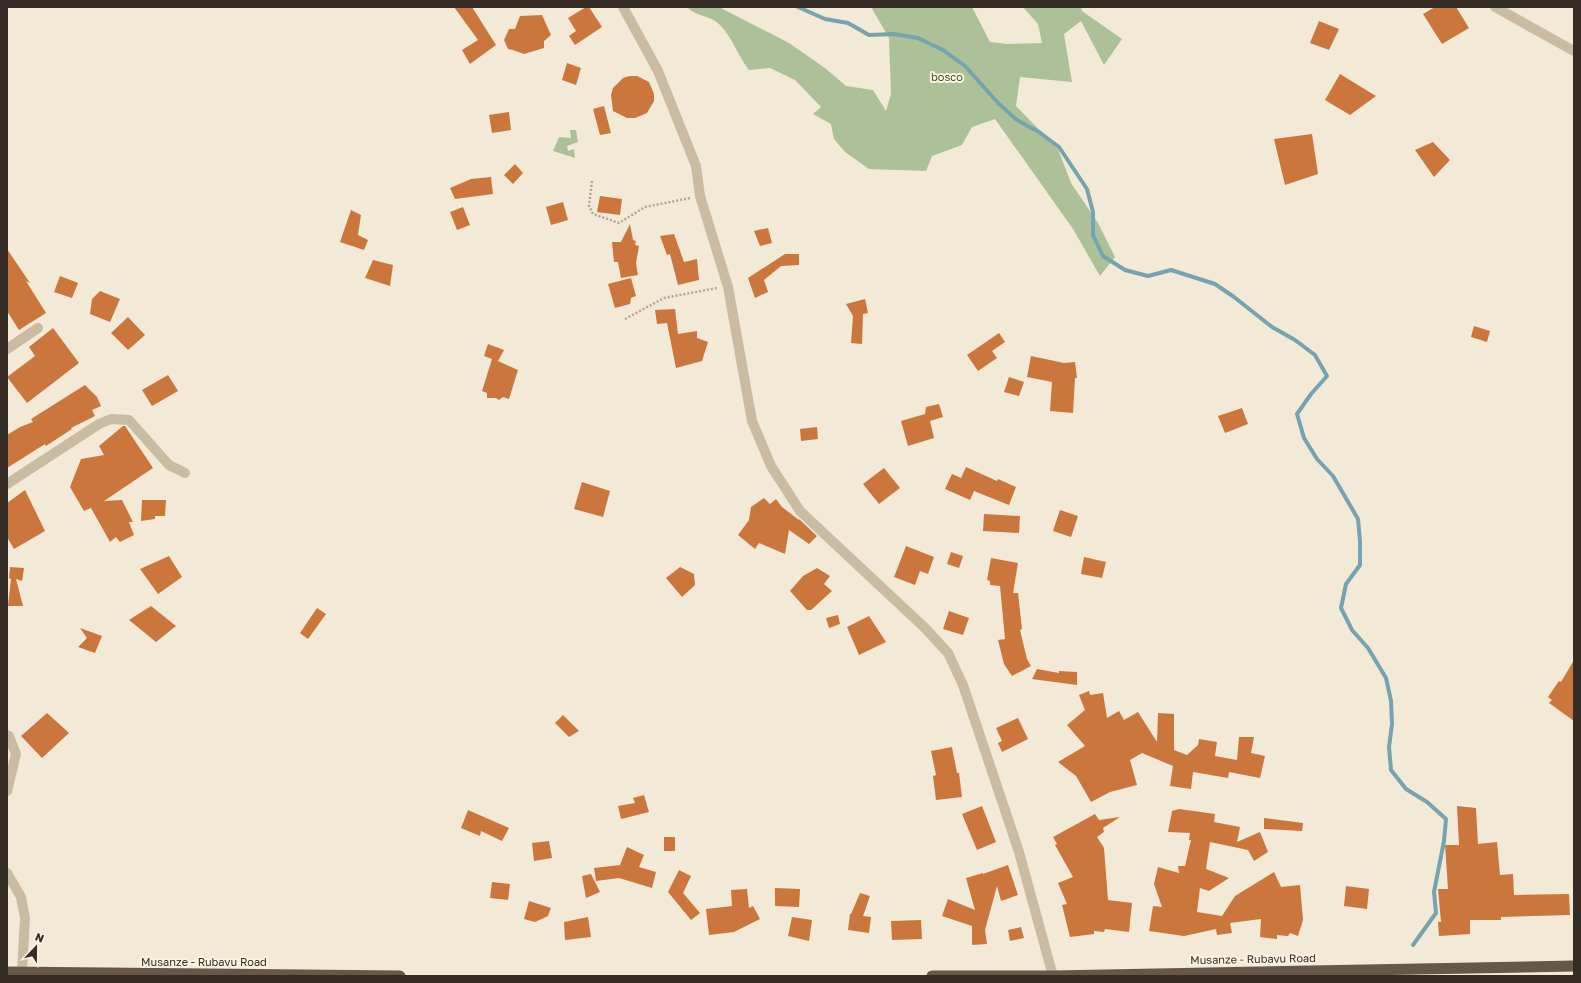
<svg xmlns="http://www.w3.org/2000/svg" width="1581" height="983" viewBox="0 0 1581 983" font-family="'Golos Text',sans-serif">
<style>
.green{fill:#acc197}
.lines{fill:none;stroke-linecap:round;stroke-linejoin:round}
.stream{stroke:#75a4b0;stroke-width:4}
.building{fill:#cb763c}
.path{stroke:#b6a58d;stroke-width:2.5;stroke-dasharray:2 2;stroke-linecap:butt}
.minor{stroke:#cabba3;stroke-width:10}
.trunk{stroke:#675749;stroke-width:11}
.labels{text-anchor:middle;stroke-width:4;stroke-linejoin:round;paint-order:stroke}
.park-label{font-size:11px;fill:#3d5428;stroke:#faf3e4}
.street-label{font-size:11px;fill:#352d25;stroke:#faf3e4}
</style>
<rect width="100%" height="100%" fill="#f2ead7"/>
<!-- green -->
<g class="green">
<path d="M687 7H719L789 43 825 68 846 86 873 90 886 111 891 94 889 38 871 7H972L990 42 1007 44 1042 43 1038 24 1023 7H1081L1082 11 1122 39 1104 65 1081 21 1064 34 1072 82 1020 77 1016 106 1058 149 1071 183 1098 223 1115 257 1100 276 1073 229 995 119 972 127 962 145 932 156 926 171 869 169 845 152 834 139 831 124 813 114 821 107 795 80 770 68 749 70C738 56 732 37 720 25 711 15 696 17 687 7Z"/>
<path d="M570 130H576L578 142 567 146 568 151 574 149 575 158 553 151 559 137 571 138Z"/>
</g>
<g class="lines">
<!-- stream -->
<path class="stream" d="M798 7 825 19 848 23 869 35 894 34 918 38 943 50 965 66 998 103 1017 120 1039 132 1059 147 1087 189 1093 212V235L1103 256 1125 270 1148 276 1171 270 1215 284 1234 297 1272 327 1295 340 1315 355 1327 376 1311 394 1297 414 1304 438 1317 459 1333 476 1358 519 1360 541V565L1346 584 1341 608 1352 630 1368 648 1386 678 1391 701 1392 724 1389 747 1391 770 1406 789 1427 802 1446 819 1444 841 1434 892 1436 913 1413 945"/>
</g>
<!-- building -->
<g class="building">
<path d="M454 7H472L496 45 470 64 462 50 478 40Z"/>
<path d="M586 7H589L602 27 575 45 569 36 576 31 568 18Z"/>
<path d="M1435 7H1456L1469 28 1442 44 1423 14Z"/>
<path d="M542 15 551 35 544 41V48L524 54 513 50 508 49 504 40 509 29H515L520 16Z"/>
<path d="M1319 21 1339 29 1329 50 1310 43Z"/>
<path d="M567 63 581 68 576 85 562 80Z"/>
<path d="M1340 74 1376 96 1350 115 1325 100Z"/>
<path d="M630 76H637L649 82 654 94V101L647 113 635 118H627L613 111 611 95 613 88 623 78Z"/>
<path d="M604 106 611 133 600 135 593 109Z"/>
<path d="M509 112 511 130 492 133 489 115Z"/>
<path d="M1312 134 1318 174 1285 185 1274 139Z"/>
<path d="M1433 142 1450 160 1434 177 1415 150Z"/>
<path d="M515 164 523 173 513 184 504 175Z"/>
<path d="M491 177 493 194 455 199 450 188 471 179Z"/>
<path d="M600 196 622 199 620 215 597 212Z"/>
<path d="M563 202 568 220 551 225 546 207Z"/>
<path d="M463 207 470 225 457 230 450 212Z"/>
<path d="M351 210 361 215 358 235 368 240 364 250 340 242Z"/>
<path d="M630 224 633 240 636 241 635 245 639 246 636 263 638 275 621 278 618 262H614L612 242H621Z"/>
<path d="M768 228 772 243 760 246 754 231Z"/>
<path d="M674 234 684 262 697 259 699 280 678 285 670 254 667 255 660 236Z"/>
<path d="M7 249 30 283 26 281 46 313 19 330 7 311Z"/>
<path d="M785 254H799V265L781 266 764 280 768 292 755 298 748 278Z"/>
<path d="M373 260 393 265 390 286 365 278Z"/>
<path d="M60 276 78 283 72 298 54 292Z"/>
<path d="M631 278 636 296 631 298 630 304 615 308 608 284Z"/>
<path d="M100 291 120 299 110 322 90 314 92 299Z"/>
<path d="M865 299 868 313 863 314 862 344 851 343 853 316 846 304Z"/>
<path d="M675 309 678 334 697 331V338L708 342 702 361 676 368 667 323 657 324 655 310Z"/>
<path d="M128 317 145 335 128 350 111 333Z"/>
<path d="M1474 326 1490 331 1487 342 1471 337Z"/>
<path d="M53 328 79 363 27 403 7 377 35 356 29 347Z"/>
<path d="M999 333 1005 342 992 351 997 358 978 371 967 355Z"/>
<path d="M488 344 504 350 498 361 518 370 509 399 503 397 499 400 496 398H487V393L482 391 492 359 484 356Z"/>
<path d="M1031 356 1064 363 1075 362 1077 378H1075L1073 413 1050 411 1052 382 1027 377Z"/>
<path d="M168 375 178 391 152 406 142 390Z"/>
<path d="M1009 377 1024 382 1019 396 1004 392Z"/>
<path d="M85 385 97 397 101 406 92 410 95 416 71 428 72 429 46 446 45 444 7 468V435L20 427 33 422 31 419Z"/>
<path d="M939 404 943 417 930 421 934 438 908 446 901 421 925 414 926 407Z"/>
<path d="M1242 408 1248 424 1225 433 1218 416Z"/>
<path d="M123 426H125L153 468 104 501 122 500 133 522H129L134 535 120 542 116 537 110 542 91 508 84 511 70 487 81 459 104 455 99 446Z"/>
<path d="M817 427 818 439 801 441 800 429Z"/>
<path d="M966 467 997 481 998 479 1016 487 1009 505 974 491 970 500 945 489 952 474 961 478Z"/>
<path d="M884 468 900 488 879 504 863 484Z"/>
<path d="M582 482 610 491 603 517 574 509Z"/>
<path d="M25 490 45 531 14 549 7 537V503Z"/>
<path d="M764 498 770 504 776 499 782 507 799 520V519L817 536 809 544 789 530 785 554 759 543 755 549 738 535 749 520 751 507Z"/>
<path d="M142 500H166L165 516H155V519L141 521Z"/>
<path d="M1060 510 1078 516 1071 537 1053 531Z"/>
<path d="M984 514 1020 516 1019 533 983 531Z"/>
<path d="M906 546 934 557 928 574 920 571 915 585 894 577Z"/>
<path d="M951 552 963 556 959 568 947 564Z"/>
<path d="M169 556 182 577 158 594 140 569Z"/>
<path d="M1084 557 1106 562 1102 578 1081 574Z"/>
<path d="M991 558 1018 563 1013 593H1018L1022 629 1020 630 1027 659 1031 666 1012 676 1004 664 998 640 1005 639 1000 586 990 585V581L987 580Z"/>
<path d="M10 567 24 568 22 581 16 579 23 606H8L11 579 9 578Z"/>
<path d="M680 567 694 574 695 585 682 597 666 578Z"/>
<path d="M817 568 830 576 824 584 832 591 811 610H807L790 591 803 576Z"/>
<path d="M151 606 176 626 156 642 129 620Z"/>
<path d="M317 608 326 614 308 639 300 633Z"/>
<path d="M949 611 969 618 963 635 943 629Z"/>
<path d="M838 615 840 624 829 628 826 618Z"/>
<path d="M869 616 886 642 859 655 847 627Z"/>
<path d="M80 628 102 636 95 653 78 647 87 638Z"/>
<path d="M1574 660V721L1549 703 1552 700 1548 697 1559 681 1561 682Z"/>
<path d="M1037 669 1059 673V671L1077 672V685L1032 679Z"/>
<path d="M1089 691 1090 695 1103 693 1107 718 1119 711 1124 720 1138 712 1157 742 1158 713 1174 714V750L1187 755 1198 745 1199 739 1217 742 1215 756 1237 760 1239 737H1254L1251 753 1265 756 1260 778 1229 772 1228 778 1193 772 1191 789 1170 786 1173 766 1142 753 1130 760 1137 785 1110 792 1091 802 1076 776 1058 762 1085 746 1067 725 1085 710 1079 695Z"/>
<path d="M47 713 69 733 42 758 21 736Z"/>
<path d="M563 715 579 731 569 737 555 723Z"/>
<path d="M1018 718 1028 739 1002 752 998 743 1002 741 996 728Z"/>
<path d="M952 747 957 773H959L962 797 936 800 933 776 936 775 931 751Z"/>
<path d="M644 795 649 812 621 819 618 806 635 803 633 798Z"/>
<path d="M982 806 996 842 977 850 962 814Z"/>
<path d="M1457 806 1476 808 1478 844 1497 842 1500 875 1513 874 1514 895 1569 894 1570 915 1501 917V920H1470V934L1439 936 1438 922H1441L1438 889H1448L1445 845H1459Z"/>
<path d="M1179 809 1215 814 1214 822 1240 827 1237 842 1260 832 1268 852 1254 861 1248 850 1210 842 1206 869 1229 878 1209 891 1200 888 1197 912 1222 916 1235 896 1274 872 1281 887 1300 885 1303 920 1298 936 1290 933 1288 936 1277 935V939L1260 937 1261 919 1230 923 1232 933 1217 935 1216 929 1184 936 1149 931 1153 906 1162 907 1154 884 1158 867 1179 873 1178 866H1185L1191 840H1189L1190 833 1168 832 1172 811Z"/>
<path d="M468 810 509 828 502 841 481 831 480 836 461 828Z"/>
<path d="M1095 814 1099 820 1120 817 1103 828 1104 832 1097 837 1104 848 1108 900 1132 903 1129 932 1105 929 1104 932 1094 931V934L1070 937 1062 905 1067 904 1058 883 1073 877 1055 845 1057 844 1053 837Z"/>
<path d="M1264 818 1303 823 1302 831 1264 829Z"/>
<rect x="664" y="837" width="11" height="14"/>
<path d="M549 841 552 858 534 861 532 843Z"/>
<path d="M627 847 644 855 639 867 656 872 652 888 619 878 596 881 594 868 620 865Z"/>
<path d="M1008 865 1018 895 1001 901 997 886 985 930 987 944 972 945V926L942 916 948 899 975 910 966 878 983 873V874Z"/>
<path d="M679 870 691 876 683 893 700 913 691 920 668 892Z"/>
<path d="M591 874 600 892 586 898 582 876Z"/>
<path d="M492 882 510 884 508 900 490 898Z"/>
<path d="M1346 886 1369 889 1367 909 1344 906Z"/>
<path d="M775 888 800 889 799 907 775 906Z"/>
<path d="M747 889 749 908 753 906 760 919 734 932 709 935 706 909 732 906 731 890Z"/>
<path d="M860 893 870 896 863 916 871 917 869 933 848 930 850 914H851Z"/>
<path d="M529 901 551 908 548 916 535 922 524 919Z"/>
<path d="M588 917 591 937 565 940 564 922Z"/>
<path d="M792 917 812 920 809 941 788 936Z"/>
<path d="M921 920 922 939 892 940 891 921Z"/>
<path d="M1021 927 1024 938 1010 941 1008 930Z"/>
</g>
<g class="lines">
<!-- path -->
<g class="path">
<path d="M592 181 589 206 593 214 619 223 645 207 690 198"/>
<path d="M625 319 664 298 717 288"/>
</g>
<!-- minor -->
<g class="minor">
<path d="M623 7 658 71 696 166 700 196 728 287 752 421 771 466 800 511 925 628 948 653 963 685 1019 852 1053 976"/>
<path d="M1495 7 1574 51"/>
<path d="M7 349 38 328"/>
<path d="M7 484 99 424 111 419 129 420 169 465 185 473"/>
<path d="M7 735 9 736 16 754 7 791"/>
<path d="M7 873 21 897 25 918 22 971"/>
</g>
<!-- trunk -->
<g class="trunk">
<path d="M7 972 400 976"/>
<path d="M932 976H1053L1574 966"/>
</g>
</g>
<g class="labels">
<!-- park labels -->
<g class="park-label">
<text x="947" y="81">bosco</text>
</g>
<!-- street labels -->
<g class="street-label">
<text transform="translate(1253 959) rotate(-1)" y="4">Musanze - Rubavu Road</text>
<text x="204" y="966">Musanze - Rubavu Road</text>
</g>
</g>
<!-- border -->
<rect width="1581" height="983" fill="none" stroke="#352d25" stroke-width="16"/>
<!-- north arrow -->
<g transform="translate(36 947) rotate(22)" stroke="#faf3e4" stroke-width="3" paint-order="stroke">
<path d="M0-3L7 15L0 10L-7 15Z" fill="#352d25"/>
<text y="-6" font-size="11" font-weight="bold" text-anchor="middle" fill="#352d25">N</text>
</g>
</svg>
